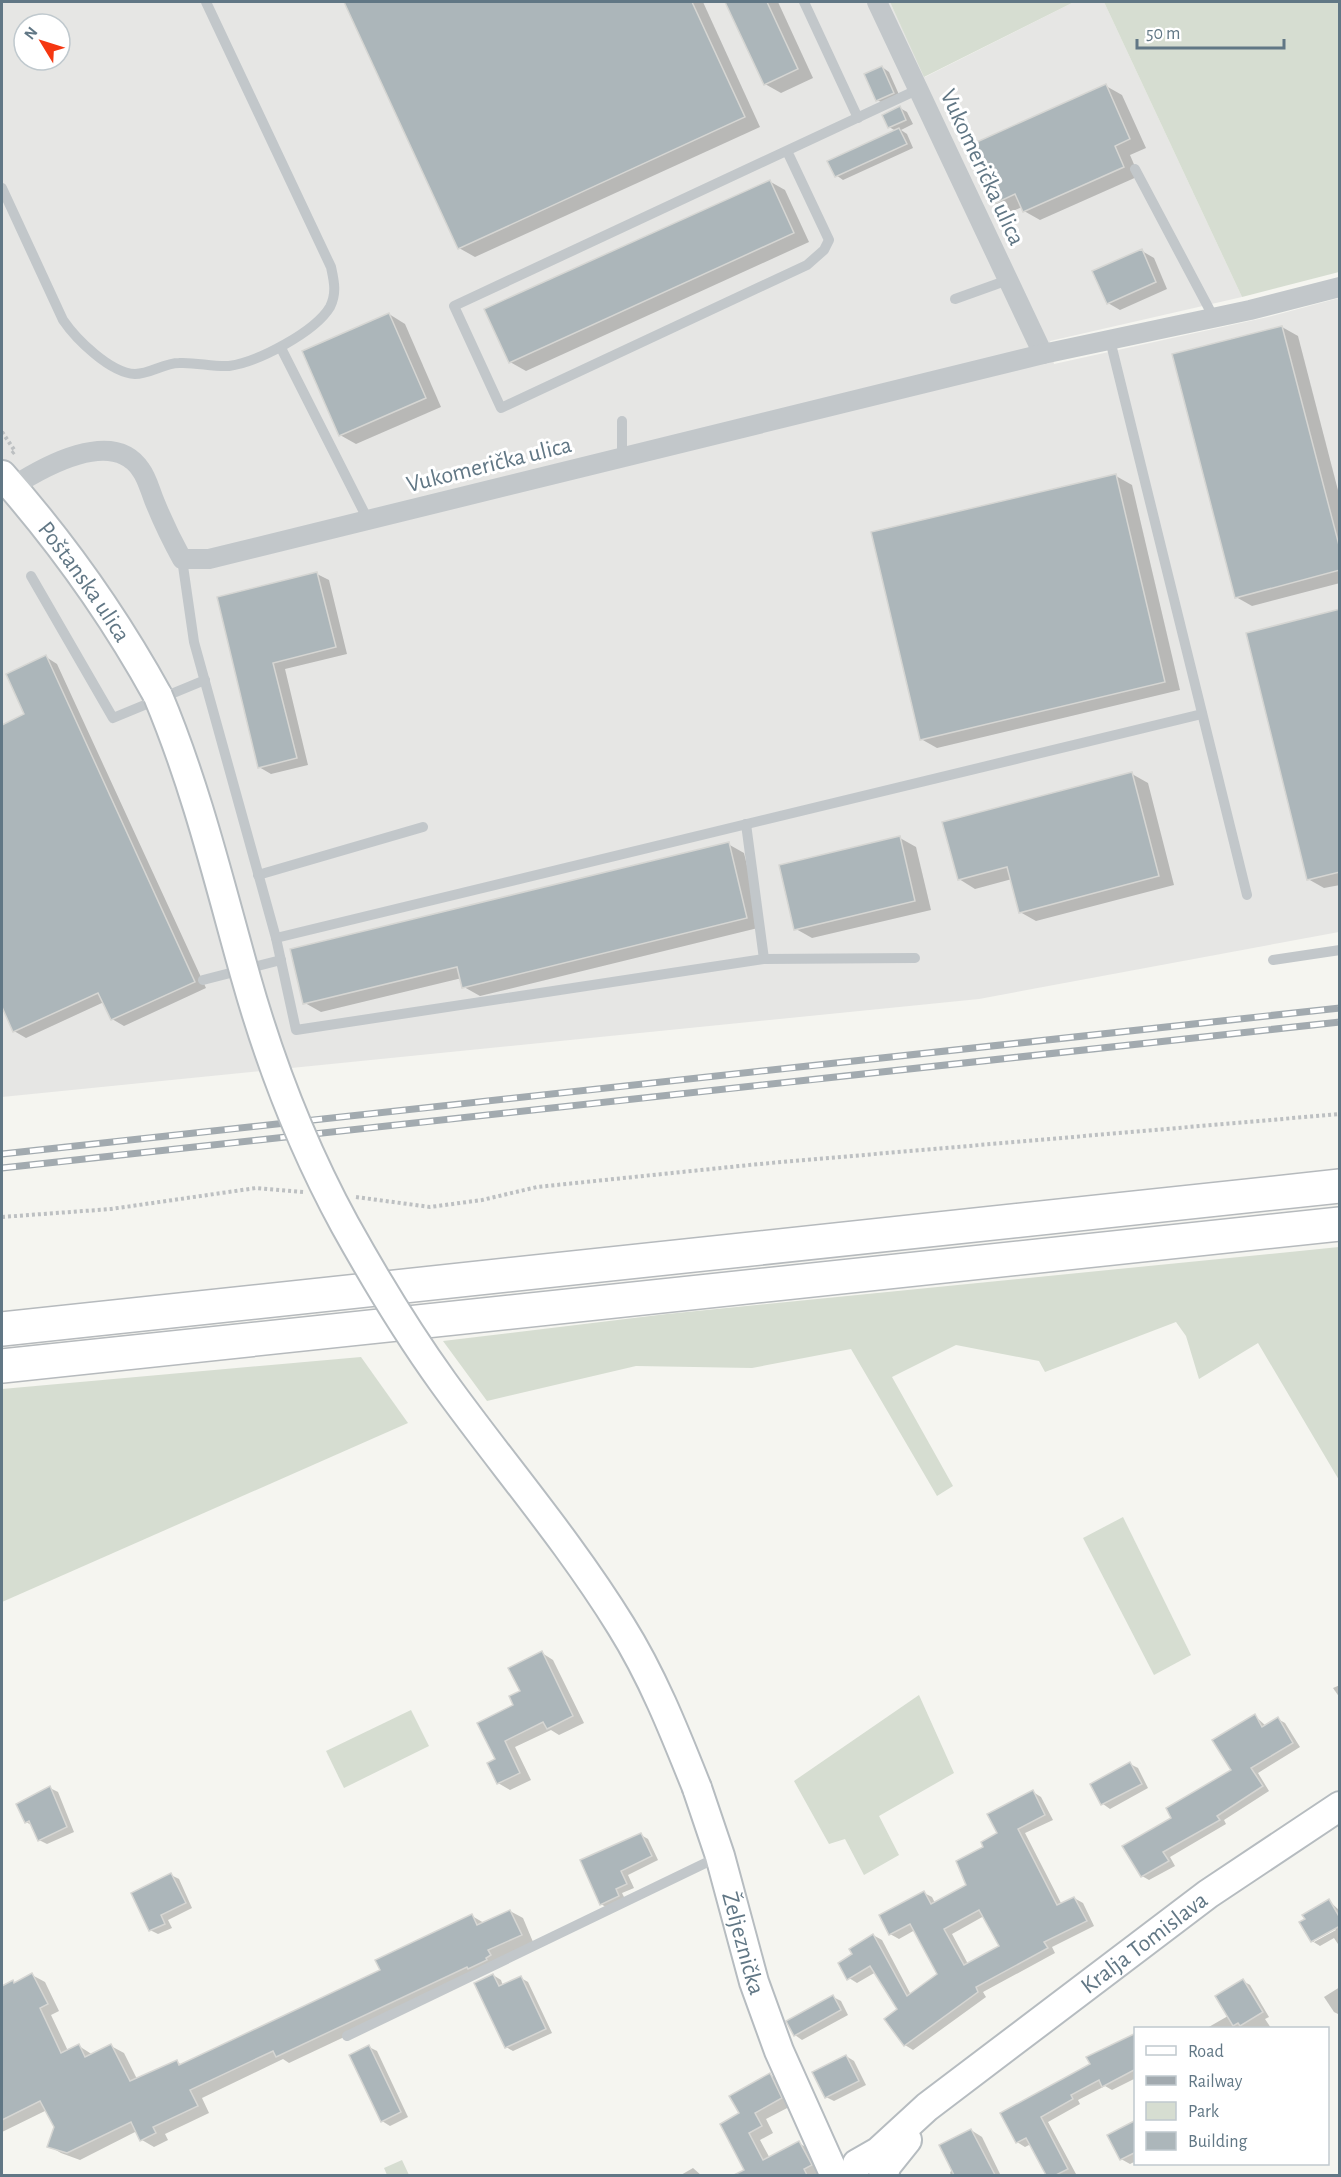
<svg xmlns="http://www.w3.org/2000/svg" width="1341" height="2177" viewBox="0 0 1341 2177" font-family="'Alegreya Sans',sans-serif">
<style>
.built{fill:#e6e6e4;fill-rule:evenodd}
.green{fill:#d6ddd1}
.shadow{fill:#0003;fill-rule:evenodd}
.building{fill:#acb6ba;stroke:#d6d6d3;stroke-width:1.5;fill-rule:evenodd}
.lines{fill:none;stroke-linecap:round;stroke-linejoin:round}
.secondary-casing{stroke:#b6bcc0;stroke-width:32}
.highway-casing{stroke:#b6babd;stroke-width:36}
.path{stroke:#bdc0c2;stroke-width:4;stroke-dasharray:3 3;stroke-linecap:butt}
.lane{stroke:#c2c7ca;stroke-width:10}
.street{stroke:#c2c7ca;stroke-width:20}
.secondary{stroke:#fff;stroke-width:28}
.highway{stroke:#fff;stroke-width:33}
.rail-casing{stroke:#a2aaaf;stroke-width:7}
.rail{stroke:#fff;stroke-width:4.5;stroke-dasharray:14;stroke-linecap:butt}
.secondary-bridge-casing{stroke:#b6bcc0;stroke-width:32;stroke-linecap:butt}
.secondary-bridge{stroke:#fff;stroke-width:28}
.labels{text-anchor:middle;stroke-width:6;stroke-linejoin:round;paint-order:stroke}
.street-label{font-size:24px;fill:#617785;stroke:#fff}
</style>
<rect width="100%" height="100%" fill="#f5f5f0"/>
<!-- built -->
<path class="built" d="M2 2H890L925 77 1074 2H1104L1242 297 1050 341 1054 364 1268 317 1339 298V932L979 999 2 1097ZM24 24H60V60H24Z"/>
<!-- green -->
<g class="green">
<path d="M890 2H1074L924 77Z"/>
<path d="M1104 2H1339V272L1242 297Z"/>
<path d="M1339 1247V1480L1258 1343 1199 1379 1186 1336 1176 1322 1045 1372 1039 1361 956 1345 892 1377 953 1486 937 1496 851 1349 752 1368 636 1366 487 1401 443 1341 667 1314Z"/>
<path d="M361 1357 408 1423 2 1602V1389Z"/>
<path d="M1123 1517 1191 1655 1154 1675 1083 1538Z"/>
<path d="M919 1695 954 1773 879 1816 899 1855 864 1875 845 1839 829 1844 794 1781Z"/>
<path d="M411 1710 429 1746 344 1788 326 1751Z"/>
<path d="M402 2160 409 2175H387L384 2168Z"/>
</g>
<!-- shadow -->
<g class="shadow">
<path d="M346 2H703L760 127 475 257 459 248Z"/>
<path d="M727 2H778L813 78 781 93 765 84Z"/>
<path d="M882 67 889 72 900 97 885 104 877 100Z"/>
<path d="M1106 86 1122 95 1146 148 1130 155 1139 176 1040 220 1024 211 1022 207 1011 212 995 203Z"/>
<path d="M900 108 907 112 913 124 901 130 907 134 913 148 843 180 836 175 896 131 889 127Z"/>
<path d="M769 181 785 190 809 242 526 371 510 362Z"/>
<path d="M1142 251 1154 258 1167 289 1120 310 1108 303Z"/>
<path d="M389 314 405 324 441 407 356 444 340 435Z"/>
<path d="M1282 327 1298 336 1340 498V583L1252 606 1236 597Z"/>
<path d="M1116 476 1132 485 1180 690 937 748 921 739Z"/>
<path d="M317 574 329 580 347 654 285 669 308 765 271 774 259 767 219 598Z"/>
<path d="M1340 611V885L1324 888 1308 879Z"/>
<path d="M46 657 57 664 206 988 124 1026 112 1019 104 1002 26 1038 14 1031 2 1003V786L5 784 2 777V726L26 715Z"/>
<path d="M1132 774 1148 783 1174 885 1036 921 1020 912 1012 879 975 889 959 879Z"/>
<path d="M900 838 916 847 931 910 812 938 796 929Z"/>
<path d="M728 844 744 853 762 927 480 996 464 987 462 978 321 1012 305 1003Z"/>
<path d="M542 1653 553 1660 584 1723 559 1735 551 1730 515 1747 531 1780 510 1790 498 1783 497 1760 515 1706Z"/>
<path d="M1340 1685V1698L1333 1688Z"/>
<path d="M1255 1716 1266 1726 1278 1719 1285 1723 1300 1747 1258 1773 1269 1791 1224 1820 1226 1824 1170 1857 1175 1866 1149 1880 1142 1876 1173 1818 1233 1771Z"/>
<path d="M1130 1764 1138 1768 1148 1788 1110 1809 1103 1804Z"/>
<path d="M50 1788 58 1792 74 1832 47 1844 39 1840 33 1826 26 1822Z"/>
<path d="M1033 1792 1041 1797 1053 1820 1025 1833 1062 1905 1074 1898 1083 1903 1094 1926 1052 1947 1055 1953 983 1992 986 1997 913 2050 905 2045 899 2010 876 1972 857 1983 849 1978 854 1955 873 1935 882 1940 911 1995 939 1975 915 1930 899 1939 890 1934 924 1893 932 1897 935 1903 968 1886 985 1847ZM984 1916 1001 1946 968 1964 952 1934Z"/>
<path d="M641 1835 648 1839 658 1860 628 1875 634 1888 622 1893 626 1901 609 1909 601 1904 582 1860Z"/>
<path d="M171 1875 179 1879 192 1908 168 1920 172 1928 158 1934 150 1930Z"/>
<path d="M1329 1901 1339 1910 1340 1947 1334 1938 1320 1946 1312 1941ZM1334 1927 1336 1930 1314 1942V1939Z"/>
<path d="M510 1911 523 1918 533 1942 478 1974 289 2063 283 2059 202 2098 209 2113 165 2134 168 2140 154 2147 142 2140 137 2131 80 2160 61 2153 49 2146 55 2127 47 2110 2 2132V1989L32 1975 45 1982 59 2011 51 2015 68 2051 79 2046 93 2055 111 2046 124 2053 137 2079 177 2062 182 2065 382 1971 472 1916 484 1923Z"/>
<path d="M493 1975 501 1980 503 1986 521 1978 528 1982 552 2033 513 2051 506 2047Z"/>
<path d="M1243 1981 1250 1985 1269 2017 1265 2019 1271 2028H1207L1228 2016Z"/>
<path d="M1340 1987V2015L1334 2012 1324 1997Z"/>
<path d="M833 1997 841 2001 848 2015 802 2040 795 2035Z"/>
<path d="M1136 2034V2078L1112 2090 1105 2086 1078 2100 1080 2104 1048 2122 1076 2174 1047 2176 1031 2144 1025 2147 1017 2142 1092 2064Z"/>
<path d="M369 2047 377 2051 408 2117 390 2126 382 2121Z"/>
<path d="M846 2056 854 2061 866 2085 834 2101 826 2097Z"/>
<path d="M770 2075 782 2082 793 2105 766 2119 773 2133 760 2140 773 2164 756 2174 741 2114Z"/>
<path d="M1136 2122V2161L1130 2164 1121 2159Z"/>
<path d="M971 2130 982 2137 1001 2176H952L950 2173Z"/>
<path d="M798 2143 806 2147 821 2176H787L799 2168Z"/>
<path d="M693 2168 702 2176H681V2175Z"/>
</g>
<!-- building -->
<g class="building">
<path d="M344 2H692L745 117 458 249Z"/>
<path d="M725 2H767L798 69 764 85Z"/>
<path d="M882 66 894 93 876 101 864 74Z"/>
<path d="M1106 84 1130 139 1115 146 1124 167 1023 212 1015 194 994 204 968 146Z"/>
<path d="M900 106 906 120 888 128 882 115Z"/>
<path d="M899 128 907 144 835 177 827 161Z"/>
<path d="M770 180 794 233 509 363 484 309Z"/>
<path d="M1142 249 1156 282 1107 304 1092 271Z"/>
<path d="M389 313 426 398 339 436 302 351Z"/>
<path d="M1282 326 1340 549V570L1235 598 1172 354Z"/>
<path d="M1116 474 1165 682 920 740 871 532Z"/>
<path d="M317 572 336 647 273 663 297 758 258 768 217 597Z"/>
<path d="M1340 609V872L1307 880 1246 633Z"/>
<path d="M46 655 195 982 111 1020 98 993 13 1032 2 1007V725L24 714 6 674Z"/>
<path d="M1132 772 1159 876 1019 913 1007 867 958 880 942 822Z"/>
<path d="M900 836 915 901 794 930 779 865Z"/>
<path d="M729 842 747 918 462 988 457 967 303 1004 290 949Z"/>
<path d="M542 1651 573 1716 547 1729 543 1722 505 1741 520 1773 497 1784 487 1763 495 1759 477 1723 513 1705 509 1696 520 1691 508 1668Z"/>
<path d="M1255 1714 1262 1727 1278 1717 1293 1743 1251 1768 1263 1786 1217 1816 1220 1820 1163 1852 1169 1861 1141 1877 1122 1846 1171 1818 1166 1808 1231 1770 1212 1740Z"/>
<path d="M1130 1762 1142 1784 1101 1805 1090 1784Z"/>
<path d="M50 1786 67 1827 38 1841 29 1821 25 1823 16 1804Z"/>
<path d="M1033 1790 1045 1815 1018 1829 1057 1905 1074 1897 1087 1921 1044 1942 1048 1948 976 1987 978 1992 904 2046 884 2019 897 2009 870 1966 847 1980 838 1963 852 1954 849 1949 873 1934 907 1996 937 1974 910 1924 889 1935 879 1915 924 1891 931 1904 966 1885 956 1861 983 1847 981 1842 997 1833 987 1814ZM979 1910 999 1946 964 1965 944 1929Z"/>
<path d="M641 1833 652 1856 621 1871 627 1884 616 1889 619 1896 600 1905 580 1860Z"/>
<path d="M171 1873 186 1903 161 1915 165 1924 149 1931 131 1893Z"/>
<path d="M1329 1899 1340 1918V1926L1311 1942 1299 1922 1305 1919 1302 1915Z"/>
<path d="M510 1910 522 1935 488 1950 491 1955 486 1958 487 1960 468 1969 467 1967 276 2057 273 2051 190 2090 198 2106 153 2127 156 2133 140 2141 131 2122 67 2153 47 2147 54 2127 40 2101 2 2120V1986L13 1980 14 1983 32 1973 48 2004 40 2008 61 2053 79 2044 85 2057 111 2044 130 2081 177 2060 179 2065 380 1970 375 1960 472 1914 477 1925Z"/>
<path d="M493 1974 499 1986 521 1976 546 2029 505 2048 474 1983Z"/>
<path d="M1243 1979 1263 2012 1240 2026 1238 2023 1233 2026 1215 1996Z"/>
<path d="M833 1995 841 2010 794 2036 786 2021Z"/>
<path d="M1136 2033V2069L1102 2087 1099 2080 1071 2095 1073 2099 1041 2117 1068 2169 1056 2175H1046L1026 2138 1016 2143 1000 2113 1090 2064 1086 2057Z"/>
<path d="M369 2045 401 2112 381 2122 349 2055Z"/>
<path d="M846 2055 859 2081 825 2098 812 2072Z"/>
<path d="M770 2073 782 2098 755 2113 762 2126 749 2133 763 2160 799 2141 812 2165 804 2169 807 2175H734L744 2170 720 2124 739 2113 729 2096Z"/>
<path d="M1136 2120V2152L1120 2160 1107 2135Z"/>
<path d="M971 2129 995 2175H954L939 2145Z"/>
</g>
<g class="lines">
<!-- secondary casing -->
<g class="secondary-casing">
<g id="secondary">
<path id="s1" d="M2 475C62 543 114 616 158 696"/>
<path id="s2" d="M697 1788 720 1856 754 1982 779 2051 835 2176"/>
<path id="s3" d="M857 2164 878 2152 927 2107 1208 1894 1340 1806"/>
<path d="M883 2176 887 2165 907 2140"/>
</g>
</g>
<!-- highway casing -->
<g class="highway-casing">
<g id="highway">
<path d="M2 1329 1340 1186"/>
<path d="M2 1366 1340 1224"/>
</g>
</g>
<!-- path -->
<g class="path">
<path d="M2 432 15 451 10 455"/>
<path d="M356 1197 430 1207 482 1200 537 1187 759 1164 1340 1114"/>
<path d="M2 1217 111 1209 256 1188 304 1192"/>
</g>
<!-- lane -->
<g class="lane">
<path d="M804 2 858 118"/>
<path d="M787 151 829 240 824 250 807 265 501 408 454 306 919 89"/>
<path d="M1135 169 1214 318"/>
<path d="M2 188 63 320C76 339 110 373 135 374 150 374 164 363 179 363 196 362 212 367 229 366 258 362 315 332 330 307 337 293 334 281 331 267L206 2"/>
<path d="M955 299 1008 280"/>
<path d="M1110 340 1247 895"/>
<path d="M281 348 368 520"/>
<path d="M622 421V457"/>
<path d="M182 559 194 642 276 938 296 1030 764 959 746 824"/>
<path d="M31 576 113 718 205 680"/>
<path d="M258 875 423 827"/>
<path d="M276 938 1202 714"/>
<path d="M764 959 915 958"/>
<path d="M1273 960 1340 950"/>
<path d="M203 980 281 960"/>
<path d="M347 2036 720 1856"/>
</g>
<!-- street -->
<g class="street">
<path d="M877 2 1043 354"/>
<path d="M12 487C43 467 113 427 141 470 147 478 150 490 154 500 162 520 171 539 182 559H209L1043 354 1250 310 1340 287"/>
</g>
<!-- secondary -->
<use href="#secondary" class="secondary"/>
<!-- highway -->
<use href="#highway" class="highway"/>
<!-- rail casing -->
<g class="rail-casing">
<g id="rail">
<path d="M2 1154 1340 1008"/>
<path d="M2 1168 1340 1022"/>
</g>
</g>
<!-- rail -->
<use href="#rail" class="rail"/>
<!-- secondary-bridge casing -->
<g class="secondary-bridge-casing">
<path id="secondary-bridge" d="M158 696C197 789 219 882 246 978 270 1063 303 1148 345 1225 375 1279 407 1332 443 1382 502 1464 568 1540 621 1626 653 1677 675 1733 697 1788"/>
</g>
<!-- secondary-bridge -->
<use href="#secondary-bridge" class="secondary-bridge"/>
</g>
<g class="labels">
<!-- street labels -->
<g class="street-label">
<text transform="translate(983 167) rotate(65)" y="8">Vukomerička ulica</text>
<text transform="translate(489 464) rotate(-14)" y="8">Vukomerička ulica</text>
<text dy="8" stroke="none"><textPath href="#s1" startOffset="135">Poštanska ulica</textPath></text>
<text dy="8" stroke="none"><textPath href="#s2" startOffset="162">Željeznička</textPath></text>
<text dy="8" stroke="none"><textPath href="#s3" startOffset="363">Kralja Tomislava</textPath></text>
</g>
</g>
<!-- border -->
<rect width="1341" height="2177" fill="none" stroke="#617785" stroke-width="6"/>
<!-- legend -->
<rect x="1134" y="2027" width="195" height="138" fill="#ffffff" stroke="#c0c9ce" stroke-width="1.5"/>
<rect x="1146" y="2046" width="30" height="9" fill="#ffffff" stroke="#c0c9ce" stroke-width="1.5"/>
<text x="1188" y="2057" font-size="18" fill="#617785">Road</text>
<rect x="1146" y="2076" width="30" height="9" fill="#a2aaaf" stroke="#c0c9ce" stroke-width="1.5"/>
<text x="1188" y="2087" font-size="18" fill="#617785">Railway</text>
<rect x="1146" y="2102" width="30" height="18" fill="#d6ddd1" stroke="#c0c9ce" stroke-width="1.5"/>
<text x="1188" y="2117" font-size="18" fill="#617785">Park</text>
<rect x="1146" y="2132" width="30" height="18" fill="#acb6ba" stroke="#c0c9ce" stroke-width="1.5"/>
<text x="1188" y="2147" font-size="18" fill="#617785">Building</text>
<!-- north arrow -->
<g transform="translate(42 42) rotate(308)"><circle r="28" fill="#ffffff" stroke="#c0c9ce" stroke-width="1.5"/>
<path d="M0-4.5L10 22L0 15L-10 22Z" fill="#f53711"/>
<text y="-9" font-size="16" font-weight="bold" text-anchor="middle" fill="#617785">N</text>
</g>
<!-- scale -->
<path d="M1137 39v9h147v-9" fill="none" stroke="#617785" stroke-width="3"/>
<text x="1146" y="39" font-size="18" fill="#617785" stroke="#ffffff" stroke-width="4.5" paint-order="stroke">50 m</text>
</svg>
